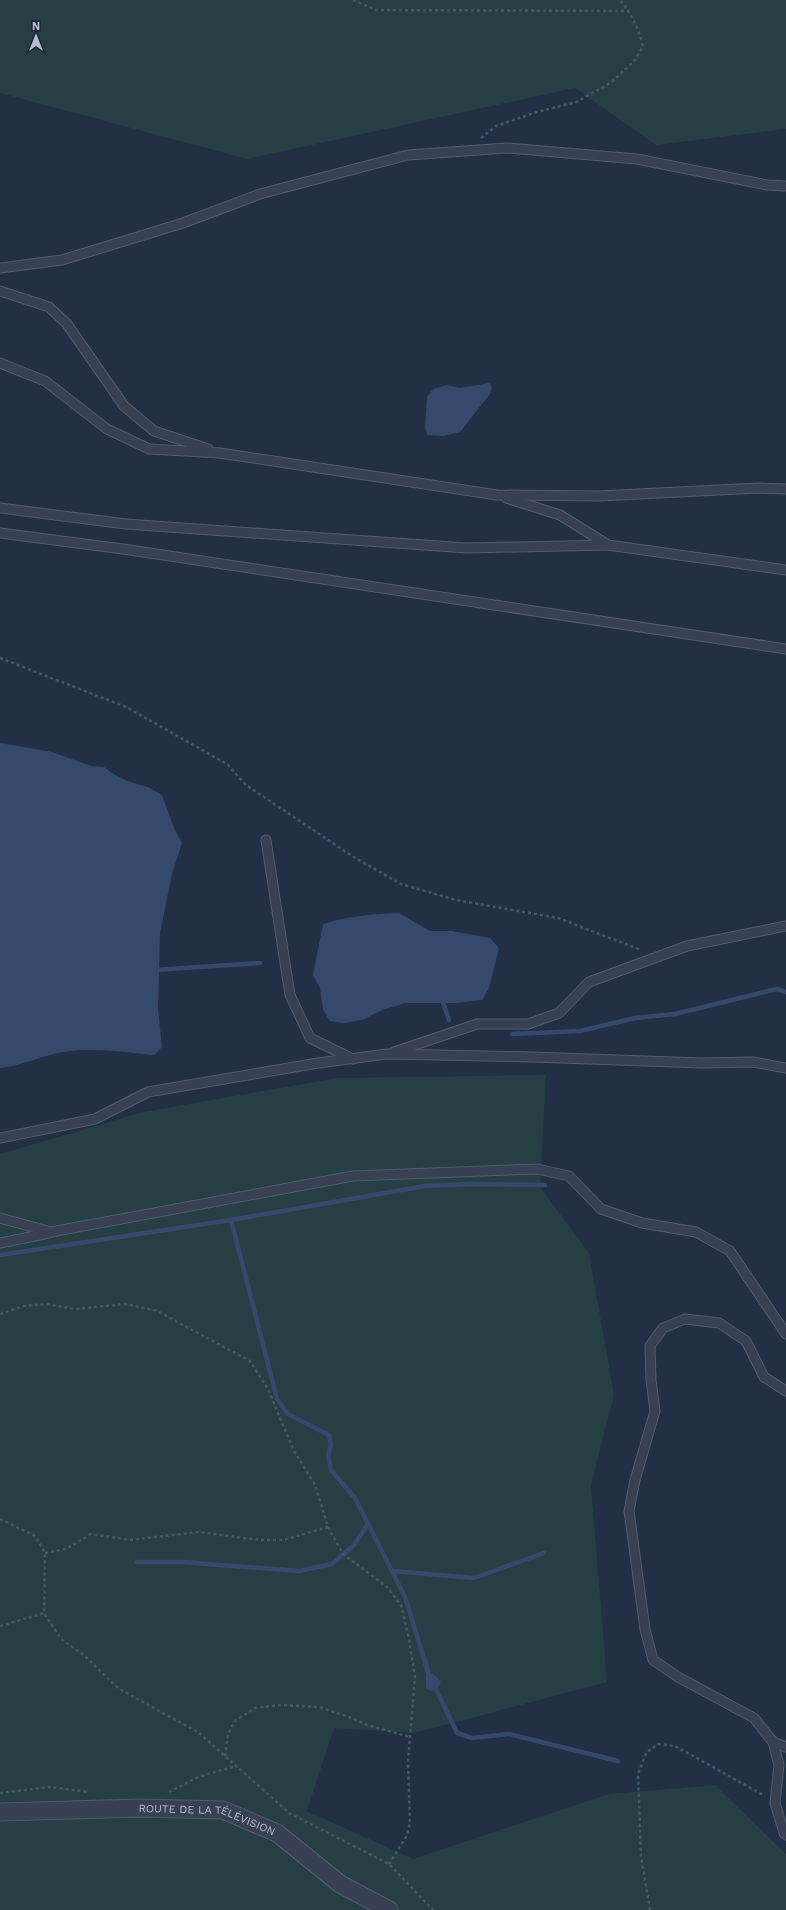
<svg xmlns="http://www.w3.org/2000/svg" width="786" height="1910" viewBox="0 0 786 1910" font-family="'Work Sans',sans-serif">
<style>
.green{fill:#253f44}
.water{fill:#35496c}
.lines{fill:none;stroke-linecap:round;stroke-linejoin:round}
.stream{stroke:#35496c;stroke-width:4.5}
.lane-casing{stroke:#535c6d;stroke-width:11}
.street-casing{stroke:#535c6d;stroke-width:19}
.path{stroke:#445c61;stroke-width:2.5;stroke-dasharray:3 3;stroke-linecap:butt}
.lane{stroke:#384153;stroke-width:9}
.street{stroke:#384153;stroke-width:17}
.labels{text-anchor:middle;stroke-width:3.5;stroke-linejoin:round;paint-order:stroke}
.street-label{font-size:11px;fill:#b5bdcd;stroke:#1c2638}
</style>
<rect width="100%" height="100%" fill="#232f44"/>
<!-- green -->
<g class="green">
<path d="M0 0H786V129L656 145 575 88 247 159 0 93Z"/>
<path d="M546 1075 540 1187 589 1253 614 1395 591 1486 607 1682 414 1733 334 1728 307 1811 413 1859 609 1794 715 1785 786 1854V1910H0V1154L143 1112 337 1078Z"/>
</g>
<!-- water -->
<g class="water">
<path d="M490 383 492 388 490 394 460 432 444 436 427 435 425 427 427 397 433 389 447 385 460 388Z"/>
<path d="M0 743 52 752 91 766 104 767 115 775 130 782 148 787 162 795 174 828 182 843 172 874 160 933 158 1009 162 1047 154 1055C124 1052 92 1047 62 1052 41 1056 22 1066 0 1068Z"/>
<path d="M399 913 430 931H452L490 938 499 948 489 988 482 1000 456 1003H406L382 1010 362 1020 344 1023 330 1021 323 1010 320 988 313 975 323 924C347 916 374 914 399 913Z"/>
<path d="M427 1659 431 1673 437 1677 441 1682 436 1690 430 1691 426 1688V1674L422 1660Z"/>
</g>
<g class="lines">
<!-- stream -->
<g class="stream">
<path d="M154 970 260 963"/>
<path d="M442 999 449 1020"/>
<path d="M512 1034 580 1031 635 1018 675 1014 777 989 786 992"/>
<path d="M231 1220 425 1186 472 1184 545 1185"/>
<path d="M0 1255 231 1220 277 1399 288 1414 329 1435 331 1445 328 1455 331 1470 355 1498 405 1597 426 1665"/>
<path d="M136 1562H182L299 1571 332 1564 354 1545 368 1524"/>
<path d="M392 1571 474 1578 544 1553"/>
<path d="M434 1685 457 1733 472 1738 509 1734 618 1761"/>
</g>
<!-- lane casing -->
<g class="lane-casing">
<g id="lane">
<path d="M0 268 62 260 183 223 260 194 408 155 507 148 637 159 767 185 786 186"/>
<path d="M0 291 49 307 67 324 124 406 154 431 208 449"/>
<path d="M0 363 45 381 107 429 149 449 220 453 497 495 599 496 758 488 786 489"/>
<path d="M506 498 560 515 608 545 786 570"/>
<path d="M0 508 126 524 467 548 608 545"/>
<path d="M0 533 123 549 786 649"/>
<path d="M266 840 290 995 310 1038 353 1059"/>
<path d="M394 1052 477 1024H528L559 1013 589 982 687 946 786 926"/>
<path d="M0 1138 95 1119 148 1092 318 1063 387 1054 532 1057 702 1063 753 1062 786 1068"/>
<path d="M0 1218 51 1232 353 1176 537 1169 569 1176 601 1209 642 1223 696 1232 730 1251 786 1334"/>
<path d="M0 1243 49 1233"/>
<path d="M786 1391 764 1377 746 1341 719 1323 685 1319 663 1328 650 1346 651 1380 655 1411 635 1480 629 1511 645 1629 653 1660 678 1677 754 1718 773 1742 779 1765 775 1803 784 1833 786 1835"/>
<path d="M773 1742 786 1747"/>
</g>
</g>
<!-- street casing -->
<g class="street-casing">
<g id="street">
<path id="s1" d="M0 1812 140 1808 223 1810 277 1833 340 1884 389 1910"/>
</g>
</g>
<!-- path -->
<g class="path">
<path d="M353 0 376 10 629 11"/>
<path d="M481 138 496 126 537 112 576 102 612 82 635 60 643 46C638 27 632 15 620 0"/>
<path d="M0 658 126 707 227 764 246 785 352 856 401 884 456 900 558 918 641 950"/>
<path d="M0 1314 24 1306 46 1304 75 1309 126 1304 157 1311 250 1361 268 1389 293 1449 315 1485 328 1527 343 1554 387 1587 401 1605 408 1634 415 1677 408 1762 410 1823 406 1837 389 1864"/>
<path d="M0 1519 35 1536 45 1553 44 1613 61 1639 85 1656 119 1689 198 1732 289 1813 389 1864 433 1910"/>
<path d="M45 1553 66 1549 91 1534 130 1540 198 1532 259 1540H283L328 1527"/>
<path d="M0 1626 44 1613"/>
<path d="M225 1756 228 1734 235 1721 255 1708 281 1705 319 1707 352 1718 367 1725 410 1737"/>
<path d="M169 1792 198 1777 236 1766"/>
<path d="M0 1793 51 1787 89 1792"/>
<path d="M650 1910 641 1857 638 1774 646 1753 658 1744 675 1746 765 1796"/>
</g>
<!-- lane -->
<use href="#lane" class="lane"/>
<!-- street -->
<use href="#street" class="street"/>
</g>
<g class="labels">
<!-- street labels -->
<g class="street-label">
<text dy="4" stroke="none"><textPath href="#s1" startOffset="209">ROUTE DE LA TÉLÉVISION</textPath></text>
</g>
</g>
<!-- north arrow -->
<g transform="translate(36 36)" stroke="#1c2638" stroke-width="3" paint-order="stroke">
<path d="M0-3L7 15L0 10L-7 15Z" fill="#b5bdcd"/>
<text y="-6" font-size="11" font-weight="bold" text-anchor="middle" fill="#b5bdcd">N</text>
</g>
</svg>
